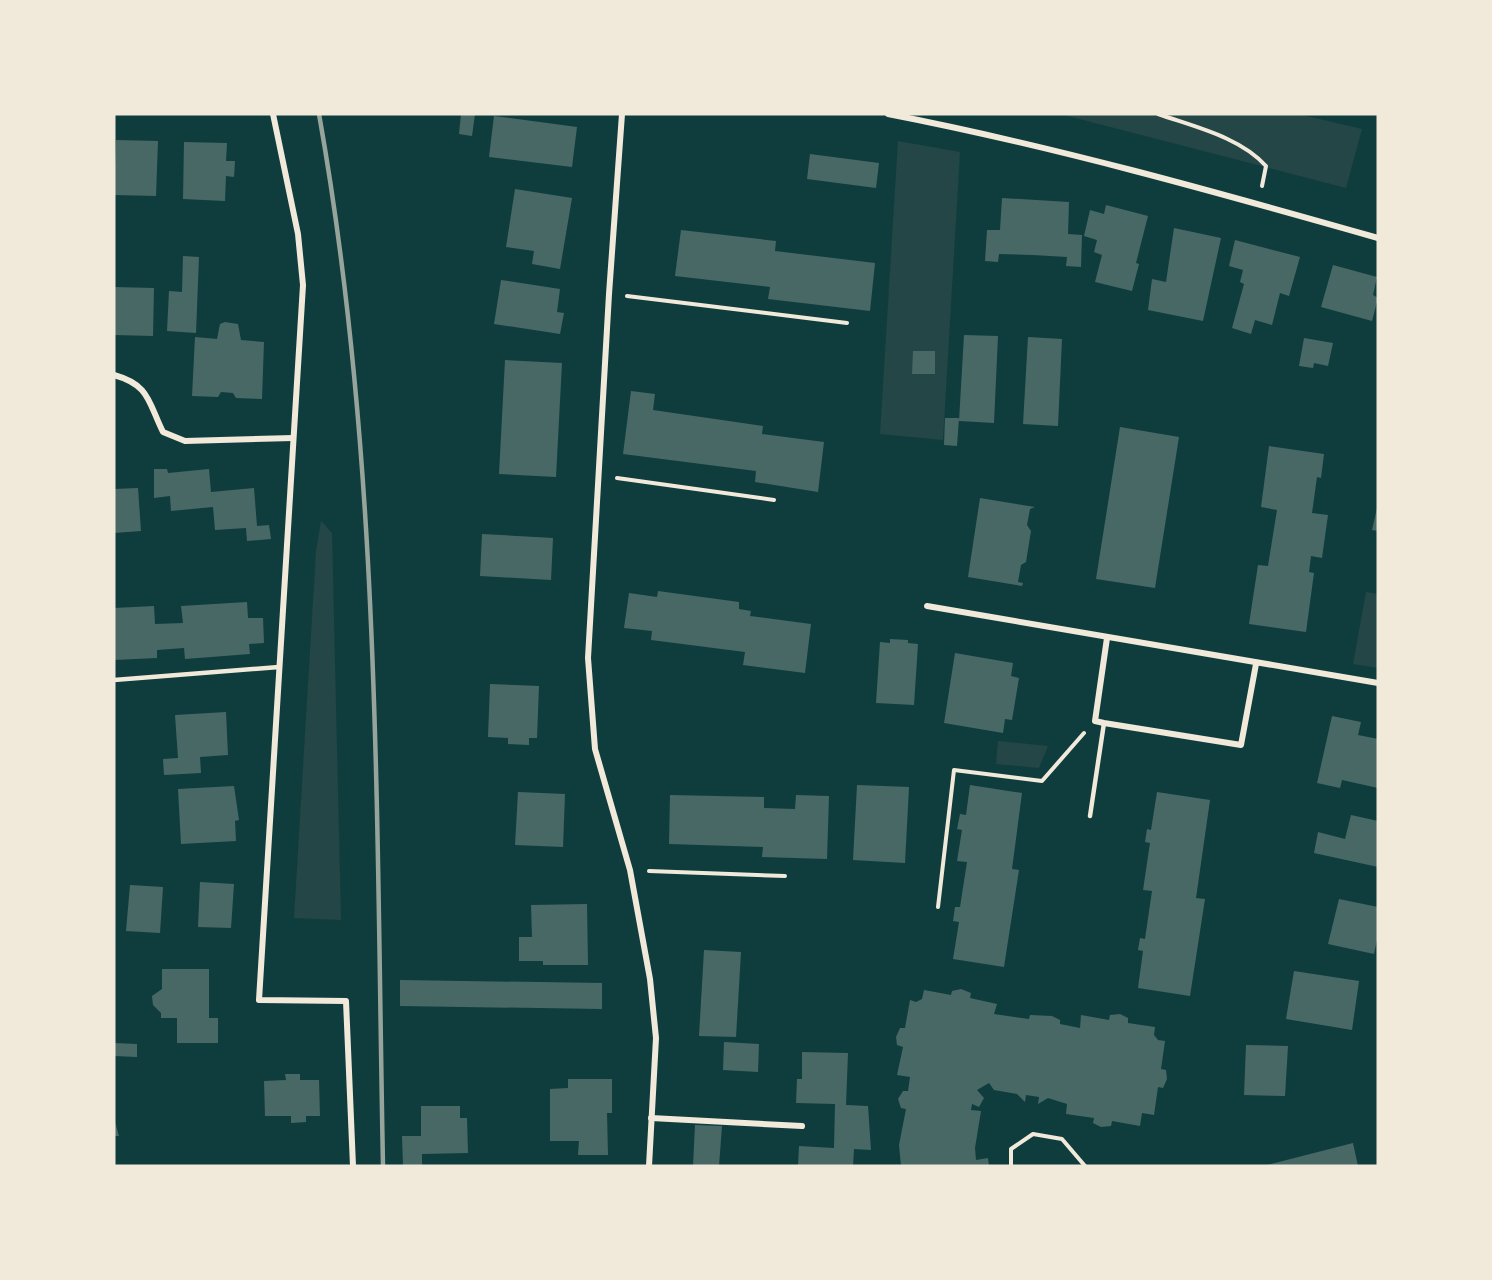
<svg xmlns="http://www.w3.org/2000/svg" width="1492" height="1280" viewBox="0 0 1492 1280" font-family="'Fira Sans Condensed',sans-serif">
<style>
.green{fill:#244646}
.building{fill:#486865}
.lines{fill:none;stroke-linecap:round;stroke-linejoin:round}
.path{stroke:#f1e9da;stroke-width:4}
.service{stroke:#f1e9da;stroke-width:4.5}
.minor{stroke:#f1e9da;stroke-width:6}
.rail{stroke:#97a49c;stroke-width:4.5}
</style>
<rect width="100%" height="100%" fill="#0f3d3e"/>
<!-- green -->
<g class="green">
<path d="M1060 114H1298L1362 129 1346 188Z"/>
<path d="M898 141 960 152 943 440 880 434Z"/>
<path d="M321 521 332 533 341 920 294 918 316 551Z"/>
<path d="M1366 592 1378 594V668L1353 664Z"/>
<path d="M998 741 1048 746 1039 768 996 764Z"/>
</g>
<!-- building -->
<g class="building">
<path d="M461 114H475L472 136 459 134Z"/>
<path d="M494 116 577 127 572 167 489 157Z"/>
<path d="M116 140 158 141 156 196 114 195Z"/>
<path d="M184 142 227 143 226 161H235L234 177 226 176 225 201 183 199Z"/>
<path d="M810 154 879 163 876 188 807 179Z"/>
<path d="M515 189 572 198 560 269 532 264 534 251 506 247Z"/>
<path d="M1002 198 1069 202 1068 234 1082 235 1081 267 1066 266 1067 257 1033 255 999 254 998 262 985 261 987 230H1000Z"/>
<path d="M1106 205 1148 216 1136 263 1139 264 1132 291 1095 282 1102 255 1094 252 1097 240 1084 236 1090 210 1104 214Z"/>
<path d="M1174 228 1221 238 1203 321 1148 310 1152 279 1166 282Z"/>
<path d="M681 230 776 241 775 251 875 263 870 311 768 299 770 287 675 276Z"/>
<path d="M1235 240 1300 257 1289 296 1280 293 1272 325 1255 320 1251 334 1232 328 1244 284 1240 282 1243 270 1229 266Z"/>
<path d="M183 256 199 257 196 333 167 331 169 291 182 292Z"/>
<path d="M1333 265 1377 277 1373 295 1378 298 1372 321 1321 307Z"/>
<path d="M501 280 560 289 557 312 564 313 560 334 494 324Z"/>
<path d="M114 287 154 288 153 336 114 335Z"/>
<path d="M225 322 238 324 241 340 264 342 262 399 236 398 233 393 221 392 218 397 192 396 195 337 217 339 220 324Z"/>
<path d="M964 335 998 336 994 423 959 421Z"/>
<path d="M1028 337 1062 339 1058 426 1023 424Z"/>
<path d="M1304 338 1333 343 1328 366 1314 363 1313 368 1299 366Z"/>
<path d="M913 351H935V374H912Z"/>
<path d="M505 360 562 363 556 477 499 474Z"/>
<path d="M631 391 655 394 653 410 763 426 762 434 824 442 818 492 755 482 756 471 623 454Z"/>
<path d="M945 418H959L957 446 944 445Z"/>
<path d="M1120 427 1179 437 1155 588 1096 579Z"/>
<path d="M1269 446 1324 454 1321 478 1317 477 1312 513 1328 515 1322 558 1311 556 1309 572 1314 573 1306 632 1249 624 1258 565 1268 566 1277 510 1261 507Z"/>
<path d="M154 469H167L168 473 209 469 211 492 254 488 257 526 269 525 271 539 247 541 246 528 215 530 213 507 171 511 170 496 154 498Z"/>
<path d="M138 488 141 531 114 533V489Z"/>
<path d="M980 498 1035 507 1030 509 1027 525 1031 531 1026 562 1021 565 1018 582 1023 583 1022 586 968 577Z"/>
<path d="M1377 508H1378V531L1372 530Z"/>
<path d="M482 534 553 538 551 580 480 576Z"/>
<path d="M658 591 739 602V609L751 611 750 616 811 624 805 673 743 665 745 652 651 640 652 631 624 628 629 593 657 597Z"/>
<path d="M247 602 248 618H263L264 643 249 644 250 654 185 659 184 648 157 650V658L114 660V608L154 606 155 624 183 623 181 606Z"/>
<path d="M890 639 908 640V643L918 644 914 705 876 703 880 642 890 643Z"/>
<path d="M955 653 1013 663 1011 676 1019 678 1012 720 1005 719 1003 733 944 723Z"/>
<path d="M490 684 539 686 537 738H529V745L508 744V738L488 737Z"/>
<path d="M226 712 228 755 200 757 201 773 164 775 163 759 178 758 175 715Z"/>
<path d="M1332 716 1361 722 1358 735 1378 739V788L1342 780 1340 788 1317 783Z"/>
<path d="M857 785 909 787 905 863 853 860Z"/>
<path d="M970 785 1022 793 1012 869 1019 870 1004 967 953 959 959 922 953 921 955 907H960L967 862 957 861 962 830 957 829 960 814 966 815Z"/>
<path d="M234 786 239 820 235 821 236 841 181 844 178 789Z"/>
<path d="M518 792 565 794 563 847 515 845Z"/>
<path d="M1157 792 1210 800 1196 898 1205 899 1190 996 1138 988 1143 951 1138 950 1140 938 1145 939 1152 891 1143 890 1150 843 1145 842 1147 829 1151 830Z"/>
<path d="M670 795 764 797V808L795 809 796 795 829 796 827 859 762 857 763 847 669 844Z"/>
<path d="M1351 815 1378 821V867L1314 853 1318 832 1345 839Z"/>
<path d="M200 882 234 884 231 928 198 927Z"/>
<path d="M130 885 163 887 160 933 126 931Z"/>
<path d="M1339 899 1378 907V935L1374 954 1328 944Z"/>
<path d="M587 904 588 965H543V961H519V937H532L531 905Z"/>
<path d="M704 950 741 952 736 1037 699 1036Z"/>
<path d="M162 969H209V1018H218V1043H177V1018H161V1013L153 1005 152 996 162 989Z"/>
<path d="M1294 971 1359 981 1352 1030 1286 1019Z"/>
<path d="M400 980 602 983V1009L400 1006Z"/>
<path d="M961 989 971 993 970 998 997 1004 994 1014 1029 1019 1030 1015 1052 1016 1060 1020V1024L1080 1028 1081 1015 1109 1020 1110 1015 1120 1014 1128 1018V1023L1155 1027 1154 1035 1158 1040 1165 1041 1161 1069 1166 1070 1167 1079 1163 1088 1158 1087 1154 1115 1142 1113 1140 1126 1112 1121 1111 1126 1101 1127 1093 1123 1094 1118 1066 1114 1067 1104 1048 1098 1038 1104 1039 1097 1026 1095 1025 1102 1017 1094 994 1090 989 1083 977 1090 984 1098 979 1107 972 1104 971 1110 981 1111 975 1148 976 1160 988 1158 989 1166H901L899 1145 906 1109 901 1108 898 1099 903 1091H908L910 1077 897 1075 903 1047 897 1045 896 1037 900 1028H905L910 1000 916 1002 922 999 924 990 951 995 952 991Z"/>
<path d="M724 1042 759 1044 758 1072 723 1070Z"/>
<path d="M114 1043 137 1044V1057L114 1056Z"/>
<path d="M1246 1045 1288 1046 1285 1096 1244 1095Z"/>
<path d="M802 1052 848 1053 846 1105 868 1106 871 1150 854 1149 853 1166H798L799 1146 834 1148 835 1104 796 1103 797 1079H802Z"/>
<path d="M285 1074H300V1080H319L320 1116H306V1122L291 1123V1116H265L264 1081 286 1080Z"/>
<path d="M568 1079H612V1113H607L608 1155H578L579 1141H550V1089L568 1088Z"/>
<path d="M421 1106H460V1118H467L468 1153 422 1154V1166H403L402 1136H421Z"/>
<path d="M114 1122H115L119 1136H114Z"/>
<path d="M695 1125 722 1126 719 1166H693Z"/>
<path d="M1353 1143 1358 1166H1267V1165Z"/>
</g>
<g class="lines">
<!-- path -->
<g class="path">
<path d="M1158 114C1195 127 1240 137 1266 166L1262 186"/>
<path d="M627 296 847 323"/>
<path d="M617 478 774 500"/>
<path d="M649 871 785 876"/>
<path d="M938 907 954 770 1042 781 1084 733"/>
<path d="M1011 1166V1149L1033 1134 1062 1139 1085 1166"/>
</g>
<!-- service -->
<g class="service">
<path d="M114 680 279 667"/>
<path d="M1090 816 1104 723"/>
</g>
<!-- minor -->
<g class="minor">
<path d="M273 114 298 234 303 285 259 1000 346 1001 353 1166"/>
<path d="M622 114 609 294 588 658 595 749 630 870 650 979 656 1038 649 1166"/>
<path d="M888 114C1053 146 1216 192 1378 238"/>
<path d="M114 375C150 385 148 402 163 432L185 441 293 438"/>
<path d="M927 606 1378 683"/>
<path d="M1107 638 1095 721 1104 723 1241 745 1256 664"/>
<path d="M651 1118 802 1126"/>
</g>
<!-- rail -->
<path class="rail" d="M319 114C381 461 376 815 383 1166"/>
</g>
<!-- border -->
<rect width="1492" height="1280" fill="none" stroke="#f1e9da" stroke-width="231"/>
</svg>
